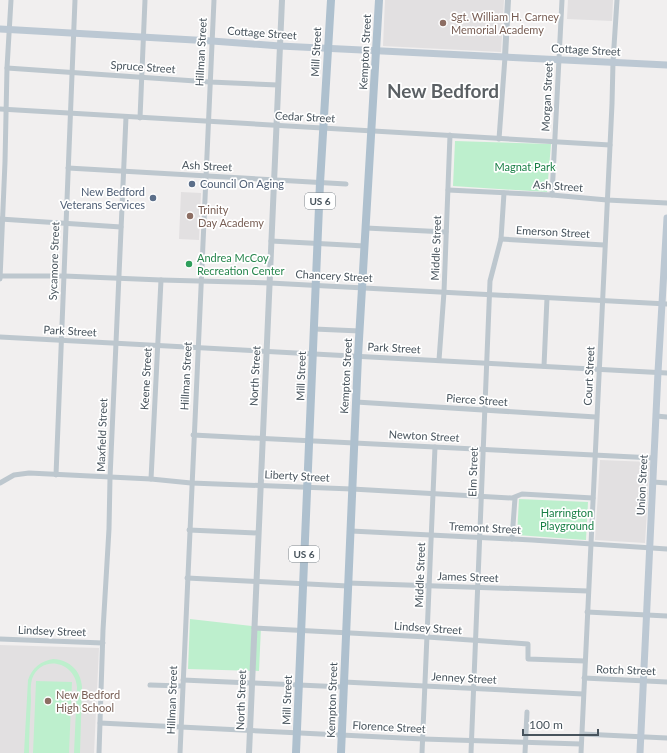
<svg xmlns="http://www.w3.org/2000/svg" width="667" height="753" viewBox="0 0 667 753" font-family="Lato,sans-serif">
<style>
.education{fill:#e2e0e1}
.green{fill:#bdefcd}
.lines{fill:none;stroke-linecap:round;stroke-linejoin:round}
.minor{stroke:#bdc7ce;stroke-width:5}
.tertiary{stroke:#bdc7ce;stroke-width:6}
.secondary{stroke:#bcc8d3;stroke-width:7}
.primary{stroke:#aec0ce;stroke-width:8}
.education-dot{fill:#8d6e63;stroke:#fff;stroke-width:1.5}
.service-dot{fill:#5c6f8a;stroke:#fff;stroke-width:1.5}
.leisure-dot{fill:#2e9e5b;stroke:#fff;stroke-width:1.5}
.labels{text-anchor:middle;stroke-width:3.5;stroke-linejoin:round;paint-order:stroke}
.shield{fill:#fff;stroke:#7e878d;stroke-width:1}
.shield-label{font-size:10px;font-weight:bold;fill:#47535c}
.education-label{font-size:11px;fill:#785e54;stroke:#fff;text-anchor:start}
.street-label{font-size:11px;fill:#47535c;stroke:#fff}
.park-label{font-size:11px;fill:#177e44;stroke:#fff}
.service-label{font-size:11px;fill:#4e5e75;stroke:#fff;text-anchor:start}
.leisure-label{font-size:11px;fill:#27864d;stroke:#fff;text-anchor:start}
.town-label{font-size:19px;font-weight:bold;fill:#5b6064;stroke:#fff}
</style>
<rect width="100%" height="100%" fill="#f1efef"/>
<!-- education -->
<g class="education">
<path d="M385 0H504L501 52 383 46Z"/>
<path d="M568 0H613L612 21 567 19Z"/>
<path d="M181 192 201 193 199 240 179 239Z"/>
<path d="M600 460 650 462 645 543 595 540Z"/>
<path d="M0 645 99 648 94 753H0Z"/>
</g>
<!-- green -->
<g class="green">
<path d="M455 141 551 144 547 192 453 186Z"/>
<path d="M519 499 588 502 586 540 517 535Z"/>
<path d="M190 619 261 627 259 671 188 669Z"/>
<path d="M53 659C70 660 81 671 82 687L80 753H74L77 687C75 661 41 654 32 679 30 686 31 694 31 701 30 718 29 736 29 753H24L28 680C32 668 41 661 53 659Z"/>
<path d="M36 681 72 682 69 753H33Z"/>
</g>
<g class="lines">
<!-- minor -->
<g class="minor">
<path d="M7 68 210 82 278 85"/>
<path d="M0 109 610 145"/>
<path d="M140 118 145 0"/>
<path d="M499 139 505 57"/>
<path d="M68 168 346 184"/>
<path d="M448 190 552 195 607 200 667 203"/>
<path d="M552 195 562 0"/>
<path d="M0 219 121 227"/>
<path d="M366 228 446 232"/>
<path d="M501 239 604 245"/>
<path d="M271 241 365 246"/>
<path d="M0 276H64L161 280 270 283 667 304"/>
<path d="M0 279 5 162 7 68 11 0"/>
<path d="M314 329 360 331"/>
<path d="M0 337 667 373"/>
<path d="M439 360 444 292 450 135"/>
<path d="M544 366 547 298"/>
<path d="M356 402 596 417"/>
<path d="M656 416 667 417"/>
<path d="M193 435 654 458"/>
<path d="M56 475 75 0"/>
<path d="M151 479 161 280"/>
<path d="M653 482 667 483"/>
<path d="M0 483 14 475 29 473 151 479 191 483 352 489 512 498 522 494 593 498"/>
<path d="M189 530 258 533"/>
<path d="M351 531 532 540 667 549"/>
<path d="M512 539 515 498"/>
<path d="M187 578 348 586"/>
<path d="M348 583 588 591"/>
<path d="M587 612 667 616"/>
<path d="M254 628 427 637 528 644V659L585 661"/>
<path d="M0 639 103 643"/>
<path d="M584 678 667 682"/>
<path d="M183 680 344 687"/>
<path d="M344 682 583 694"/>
<path d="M150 685 182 686"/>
<path d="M100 723 423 739 581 744"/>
<path d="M582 734 667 738"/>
<path d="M99 753 103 630 109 529 110 478 126 117"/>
<path d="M180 753 214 0"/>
<path d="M422 753 435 447"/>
<path d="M471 753 490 281 501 239 504 193"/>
<path d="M525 753 527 712"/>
<path d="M581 753 612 104 613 62 617 0"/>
</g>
<!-- tertiary -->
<g class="tertiary">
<path d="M505 57 508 0"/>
<path d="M249 753 282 0"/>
</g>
<!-- secondary -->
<g class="secondary">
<path d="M0 29 212 41 280 46 667 65"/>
<path d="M640 753 658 372 667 218"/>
</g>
<!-- primary -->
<g class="primary">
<path d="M296 753 320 183 331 0"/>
<path d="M341 753 358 356 379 0"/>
</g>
</g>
<!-- markers -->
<g class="education-dot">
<circle cx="443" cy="23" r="4"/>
<circle cx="190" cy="216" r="4"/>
<circle cx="48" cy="701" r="4"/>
</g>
<g class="service-dot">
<circle cx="192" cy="184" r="4"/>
<circle cx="153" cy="198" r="4"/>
</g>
<circle class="leisure-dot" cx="189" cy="264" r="4"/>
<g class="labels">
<!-- shield labels -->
<g class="shield">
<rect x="305" y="193" width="30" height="16" rx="3"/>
<rect x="289" y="546" width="30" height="16" rx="3"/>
</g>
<g class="shield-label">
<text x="320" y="205">US 6</text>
<text x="304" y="558">US 6</text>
</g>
<!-- education labels -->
<g class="education-label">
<text x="451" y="21">Sgt. William H. Carney<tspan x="451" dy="13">Memorial Academy</tspan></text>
<text x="198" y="214">Trinity<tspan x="198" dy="13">Day Academy</tspan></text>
<text x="56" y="699">New Bedford<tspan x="56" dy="13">High School</tspan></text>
</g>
<!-- street labels -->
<g class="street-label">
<text transform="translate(262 33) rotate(4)" y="4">Cottage Street</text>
<text transform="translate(586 50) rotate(3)" y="4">Cottage Street</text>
<text transform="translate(201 52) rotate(-87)" y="4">Hillman Street</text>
<text transform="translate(316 52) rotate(-87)" y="4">Mill Street</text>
<text transform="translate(365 52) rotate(-87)" y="4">Kempton Street</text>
<text transform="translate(143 67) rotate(4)" y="4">Spruce Street</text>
<text transform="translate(547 97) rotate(-87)" y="4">Morgan Street</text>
<text transform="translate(305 117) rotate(3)" y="4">Cedar Street</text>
<text transform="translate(207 166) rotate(3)" y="4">Ash Street</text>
<text transform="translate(558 186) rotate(4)" y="4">Ash Street</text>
<text transform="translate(553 232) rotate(3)" y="4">Emerson Street</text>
<text transform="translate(436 248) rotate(-88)" y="4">Middle Street</text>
<text transform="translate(54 261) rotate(-88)" y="4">Sycamore Street</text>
<text transform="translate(334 276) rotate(3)" y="4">Chancery Street</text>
<text transform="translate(70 331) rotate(3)" y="4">Park Street</text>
<text transform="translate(394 348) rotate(3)" y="4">Park Street</text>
<text transform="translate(186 376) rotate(-87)" y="4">Hillman Street</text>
<text transform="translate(255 376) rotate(-87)" y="4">North Street</text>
<text transform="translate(301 376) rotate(-88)" y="4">Mill Street</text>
<text transform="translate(346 376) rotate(-87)" y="4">Kempton Street</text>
<text transform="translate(589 376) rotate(-87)" y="4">Court Street</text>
<text transform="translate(146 379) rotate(-87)" y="4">Keene Street</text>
<text transform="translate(477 400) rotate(4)" y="4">Pierce Street</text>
<text transform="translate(102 435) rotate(-88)" y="4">Maxfield Street</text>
<text transform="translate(424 436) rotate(3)" y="4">Newton Street</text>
<text transform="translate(473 472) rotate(-88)" y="4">Elm Street</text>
<text transform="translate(297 476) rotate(3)" y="4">Liberty Street</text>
<text transform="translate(642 485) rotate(-87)" y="4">Union Street</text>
<text transform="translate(485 528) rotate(3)" y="4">Tremont Street</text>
<text transform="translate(420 575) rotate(-88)" y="4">Middle Street</text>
<text transform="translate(468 577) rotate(2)" y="4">James Street</text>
<text transform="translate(428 628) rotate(4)" y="4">Lindsey Street</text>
<text transform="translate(52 631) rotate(2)" y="4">Lindsey Street</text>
<text transform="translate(626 670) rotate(2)" y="4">Rotch Street</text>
<text transform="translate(464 678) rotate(3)" y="4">Jenney Street</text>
<text transform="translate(172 700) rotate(-88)" y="4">Hillman Street</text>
<text transform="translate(241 700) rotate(-88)" y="4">North Street</text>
<text transform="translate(287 700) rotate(-88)" y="4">Mill Street</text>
<text transform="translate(332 700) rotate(-88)" y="4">Kempton Street</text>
<text transform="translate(389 727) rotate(3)" y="4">Florence Street</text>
</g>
<!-- park labels -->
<g class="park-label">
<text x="525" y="171">Magnat Park</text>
<text x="567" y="517">Harrington<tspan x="567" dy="13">Playground</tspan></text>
</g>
<!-- service labels -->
<g class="service-label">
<text x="200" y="188">Council On Aging</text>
<text x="145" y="196" text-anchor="end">New Bedford<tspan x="145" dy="13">Veterans Services</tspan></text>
</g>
<!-- leisure labels -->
<g class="leisure-label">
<text x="197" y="262">Andrea McCoy<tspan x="197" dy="13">Recreation Center</tspan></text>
</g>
<!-- town labels -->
<g class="town-label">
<text x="443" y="98">New Bedford</text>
</g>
</g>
<!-- scale -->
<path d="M523 729v6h75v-6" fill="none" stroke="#47535c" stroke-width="2"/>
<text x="529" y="729" font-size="12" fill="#47535c" stroke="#ffffff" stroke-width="3" paint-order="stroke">100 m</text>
</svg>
